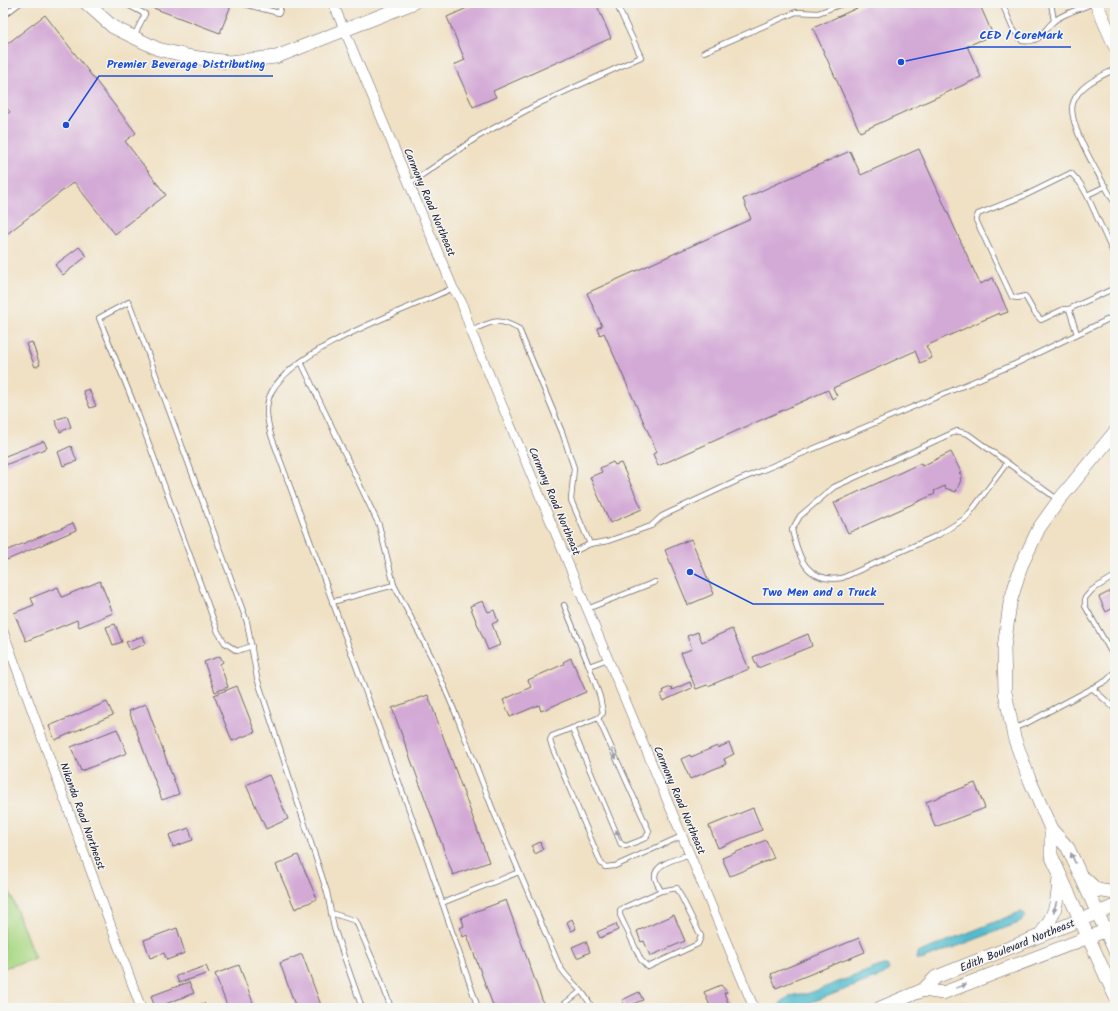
<svg xmlns="http://www.w3.org/2000/svg" width="1118" height="1011" viewBox="0 0 1118 1011" font-family="Kalam,sans-serif">
<style>
.green{fill:#abd885;stroke:#667d60}
.water{fill:#51bccd;stroke:#3a6f84}
.building{fill:#d3a9d6}
.lines{fill:none;stroke-linecap:round;stroke-linejoin:round}
.lane-casing{stroke:#6a656b;stroke-width:6}
.street-casing{stroke:#6a656b;stroke-width:10}
.secondary-casing{stroke:#6a656b;stroke-width:14}
.lane{stroke:#fff;stroke-width:4.5}
.street{stroke:#fff;stroke-width:9}
.secondary{stroke:#fff;stroke-width:13}
.oneway{fill:#9c9ca7}
.labels{text-anchor:middle;stroke-width:3;stroke-linejoin:round;paint-order:stroke}
.street-label{font-size:11px;fill:#22223b;stroke:#f6f6f2}
.leader{fill:none;stroke:#1d4ed8;stroke-width:1.5}
.callout-dot{fill:#1d4ed8;stroke:#f6f6f2;stroke-width:1.5}
.callout-label{font-size:12px;text-anchor:middle;font-weight:bold;fill:#1d4ed8;stroke:#f6f6f2;stroke-width:3;stroke-linejoin:round;paint-order:stroke}
</style>
<rect width="100%" height="100%" fill="#f6f6f2"/>
<filter id="ink" filterUnits="userSpaceOnUse"><feTurbulence type="fractalNoise" baseFrequency=".025" numOctaves="2"/><feDisplacementMap in="SourceGraphic" scale="8" xChannelSelector="R" yChannelSelector="G"/><feConvolveMatrix kernelMatrix="1 2 1 2 8 2 1 2 1" color-interpolation-filters="sRGB"/></filter>
<filter id="wash" filterUnits="userSpaceOnUse"><feTurbulence type="fractalNoise" baseFrequency=".012" numOctaves="4" result="noise"/><feDisplacementMap in="SourceGraphic" scale="16" xChannelSelector="R" yChannelSelector="G"/><feGaussianBlur stdDeviation="0.9" result="paint"/><feColorMatrix in="noise" values="0 0 0 0 0 0 0 0 0 0 0 0 0 0 0 0 0 1.4 0 .05"/><feComposite in="paint" operator="in"/></filter>
<g filter="url(#wash)">
<rect width="100%" height="100%" fill="#f0e1c4"/>
<!-- green -->
<path class="green" d="M3 874 35 959 3 968Z"/>
<!-- water -->
<g class="water">
<path d="M1020 912 1023 913 1025 917 1021 922 921 960 916 959 917 953Z"/>
<path d="M883 965H887L889 969 884 975 809 1003 805 1008H778C782 997 796 993 807 994Z"/>
</g>
<g id="blocks">
<!-- building -->
<g class="building">
<path d="M140 3H232L220 33Z"/>
<path d="M478 3H596L611 38 493 91 496 97 473 107 454 65 465 60 447 17Z"/>
<path d="M868 3H979L993 35 967 46 981 77 860 132 813 28Z"/>
<path d="M45 15 136 133 125 141 166 195 115 234 74 182 3 237V117L10 112 3 103V47Z"/>
<path d="M919 149 980 284 993 278 1008 312 1000 315 999 313 926 346 932 358 920 363 915 351 833 388 837 396 832 399 828 390 658 466 653 454 657 452 604 333 600 335 597 328 602 326 587 293 751 219 743 199 850 151 861 175Z"/>
<path d="M79 247 87 256 63 275 55 265Z"/>
<path d="M32 342 40 365 35 367 26 344Z"/>
<path d="M89 389 96 406 90 408 83 391Z"/>
<path d="M67 416 71 427 60 432 55 420Z"/>
<path d="M44 441 47 448 3 466V457Z"/>
<path d="M71 446 77 461 63 466 58 452Z"/>
<path d="M951 452 961 472 959 473 963 476 960 478 961 480 956 492 945 488V486L934 491 935 494 848 533 834 503 921 463 922 466Z"/>
<path d="M613 462 615 465 621 463 642 509 610 523 590 477 602 472 600 468Z"/>
<path d="M73 523 76 530 7 560 3 552Z"/>
<path d="M691 539 714 594 688 605 665 550Z"/>
<path d="M100 581 113 613 79 627 77 620 26 641 14 613 34 605 31 598 58 587 62 597Z"/>
<path d="M1115 589V607L1106 612 1099 597Z"/>
<path d="M483 601 488 612 494 610 498 621 492 624 500 645 488 650 470 606Z"/>
<path d="M115 624 122 642 113 645 106 627Z"/>
<path d="M732 629 749 669 708 686 707 685 696 689 681 653 692 649 687 636 698 632 702 642Z"/>
<path d="M808 634 812 646 758 668 753 657Z"/>
<path d="M143 636 146 644 130 650 126 642Z"/>
<path d="M220 656 223 662 220 664 228 687 215 692 204 662Z"/>
<path d="M571 658 586 692 541 711 539 705 510 717 503 700 531 687 528 680 564 664 563 662Z"/>
<path d="M690 682 692 688 663 701 660 695 664 693 663 690 671 687 672 690Z"/>
<path d="M237 686 255 732 232 741 214 695Z"/>
<path d="M428 695 489 862 453 875 392 708Z"/>
<path d="M107 702 113 715 55 740 49 726Z"/>
<path d="M146 704 179 794 162 800 129 711Z"/>
<path d="M117 729 127 753 81 771 71 747Z"/>
<path d="M729 743 734 754 724 759 726 764 690 779 681 759 690 755 691 757 717 746 718 748Z"/>
<path d="M269 775 288 819 266 829 246 785Z"/>
<path d="M975 783 985 808 935 827 926 802Z"/>
<path d="M753 808 762 830 718 848 709 826Z"/>
<path d="M189 828 193 840 173 847 169 835Z"/>
<path d="M766 840 774 858 730 876 722 858Z"/>
<path d="M540 842 543 850 535 854 532 846Z"/>
<path d="M298 855 317 899 295 909 276 865Z"/>
<path d="M506 900 545 1008H494L467 935 463 937 460 928 464 926 461 917Z"/>
<path d="M674 915 685 941 650 956 644 941 641 942 637 931Z"/>
<path d="M572 919 576 929 571 931 567 922Z"/>
<path d="M616 924 618 930 600 938 597 932Z"/>
<path d="M177 928 185 953 167 960 164 953 150 958 144 940Z"/>
<path d="M859 938 865 952 776 988 771 974Z"/>
<path d="M586 941 590 952 577 958 572 947Z"/>
<path d="M302 954 322 1008H296L280 963Z"/>
<path d="M239 965 255 1008H228L215 974Z"/>
<path d="M206 966 209 973 179 983 176 976Z"/>
<path d="M189 982 194 993 155 1008 151 996Z"/>
<path d="M721 985 727 992 724 993 730 1007 711 1008 704 992Z"/>
<path d="M639 992 643 1000 625 1007 622 1000Z"/>
<path d="M204 1003 206 1008H189Z"/>
</g>
</g>
</g>
<g filter="url(#ink)">
<use href="#blocks" fill-opacity="0" stroke="#6a656b" stroke-width="1"/>
<g class="lines">
<!-- lane casing -->
<g class="lane-casing">
<g id="lane">
<path d="M124 3 145 14 134 36"/>
<path d="M240 3 279 13 281 3"/>
<path d="M1002 3 1013 29 1022 41C1042 43 1041 32 1054 21 1062 14 1083 8 1093 3"/>
<path d="M1051 3 1054 21"/>
<path d="M3 16 20 3"/>
<path d="M704 52 796 12 818 13 845 3"/>
<path d="M1115 69C1100 77 1079 85 1073 103 1066 124 1104 183 1115 204"/>
<path d="M409 184 479 136 540 103 641 57 616 3"/>
<path d="M1087 195 1115 257"/>
<path d="M453 288C407 310 296 347 272 391 264 405 267 420 271 435L428 861 478 1008"/>
<path d="M1069 309 1115 288"/>
<path d="M471 331C493 321 497 317 519 329L562 432 574 468 571 500 590 544"/>
<path d="M1077 334 1069 309H1064L1041 320 1034 312 1025 296 1018 298 1012 297 976 220 978 214 1026 195 1071 173 1080 183 1087 195 1106 186"/>
<path d="M301 362 379 525 394 585 433 660 457 717 493 810 559 965C567 981 585 990 592 1008"/>
<path d="M1007 463 966 518 938 535 842 578C807 583 799 559 792 530L800 516 834 487 957 431 968 434 1057 499"/>
<path d="M565 556 590 544 608 541 651 526 662 516 739 480 1015 364 1115 316"/>
<path d="M1115 576 1092 590 1085 598V606L1115 659"/>
<path d="M332 602 394 585"/>
<path d="M564 605 589 666"/>
<path d="M587 609 655 582"/>
<path d="M252 646 237 651 225 643 218 632 138 414 99 318 129 302 247 622 257 678 327 892 334 928 362 1008"/>
<path d="M608 659 589 666 600 697 603 713 598 718 552 736 550 740 552 747 601 863 605 867 615 866 682 836"/>
<path d="M1092 688 1115 709"/>
<path d="M572 728 621 844 626 846 646 838 649 831 598 718"/>
<path d="M1014 728 1025 724 1106 681 1115 672"/>
<path d="M661 891 677 888 701 936 698 944 648 967 641 960 620 915V910L625 907 661 891C659 887 655 881 655 876 655 863 680 858 690 854"/>
<path d="M442 903 519 872"/>
<path d="M331 913 356 921 378 972 391 1008"/>
<path d="M559 1008 581 991"/>
</g>
</g>
<!-- street casing -->
<g class="street-casing">
<g id="street">
<path d="M333 3 453 288 461 301 471 331 754 1008"/>
<path d="M3 631 141 1008"/>
</g>
</g>
<!-- secondary casing -->
<g class="secondary-casing">
<g id="secondary">
<path d="M86 3 113 27 158 49 192 57 229 62 276 57 413 3"/>
<path d="M1096 3 1115 46"/>
<path d="M1115 432 1059 500 1039 528 1021 566 1010 603 1004 648 1005 692 1014 737 1028 776 1051 829 1068 848 1115 951"/>
<path d="M1051 829V855L1115 996"/>
<path d="M1084 878 1097 890 1115 893"/>
<path d="M1040 935C1056 915 1058 901 1059 876"/>
<path d="M923 990 943 993 1115 927"/>
<path d="M880 1008 923 990 936 977 1115 906"/>
</g>
</g>
<!-- lane -->
<use href="#lane" class="lane"/>
<!-- street -->
<use href="#street" class="street"/>
<!-- secondary -->
<use href="#secondary" class="secondary"/>
</g>
<!-- one-way arrows -->
<defs><path id="oneway-solid" d="M-6-.8H1V-3.2L6.5 0L1 3.2V.8H-6Z"/></defs>
<g class="oneway">
<use href="#oneway-solid" transform="translate(614 754) rotate(66)"/>
<use href="#oneway-solid" transform="translate(618 835) rotate(-113)"/>
<use href="#oneway-solid" transform="translate(1073 858) rotate(-114)"/>
<use href="#oneway-solid" transform="translate(1055 907) rotate(106)"/>
<use href="#oneway-solid" transform="translate(961 986) rotate(-21)"/>
</g>
</g>
<g class="labels">
<!-- street labels -->
<g class="street-label">
<text transform="translate(430 202) rotate(67)" y="4">Carmony Road Northeast</text>
<text transform="translate(555 501) rotate(67)" y="4">Carmony Road Northeast</text>
<text transform="translate(680 800) rotate(67)" y="4">Carmony Road Northeast</text>
<text transform="translate(83 816) rotate(70)" y="4">Nikanda Road Northeast</text>
<text transform="translate(1017 945) rotate(-22)" y="4">Edith Boulevard Northeast</text>
</g>
</g>
<!-- callouts -->
<path class="leader" d="M901 62L971 47H1071M66 125L99 76H273M690 572L753 604H884"/>
<g class="callout-dot">
<circle cx="901" cy="62" r="4"/>
<circle cx="66" cy="125" r="4"/>
<circle cx="690" cy="572" r="4"/>
</g>
<g class="callout-label">
<text x="1021" y="39">CED / CoreMark</text>
<text x="186" y="68">Premier Beverage Distributing</text>
<text x="819" y="596">Two Men and a Truck</text>
</g>
<!-- margin -->
<rect width="1118" height="1011" fill="none" stroke="#f6f6f2" stroke-width="16"/>
</svg>
